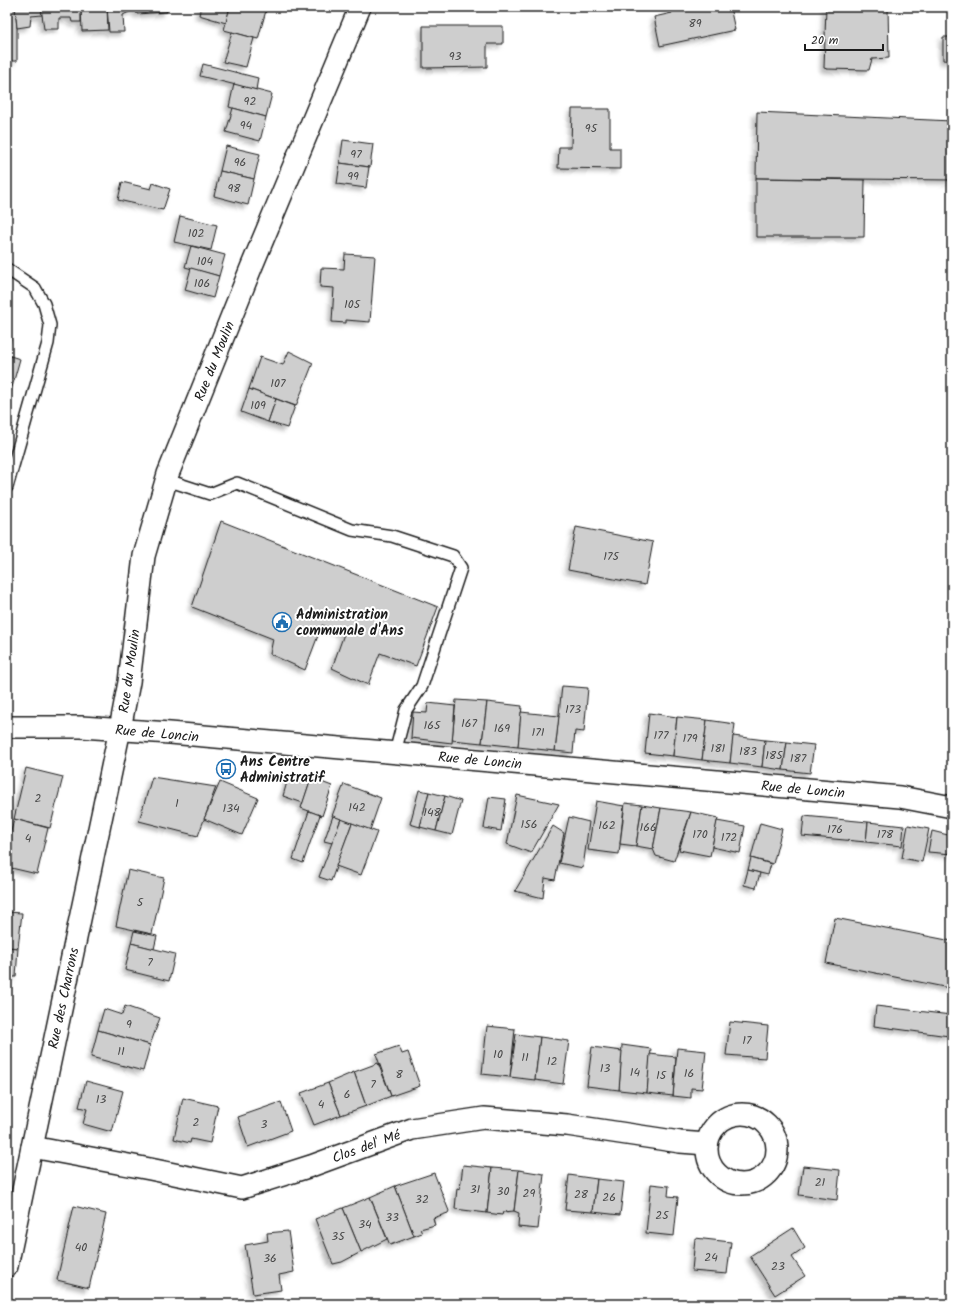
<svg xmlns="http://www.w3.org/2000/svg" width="959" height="1311" viewBox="0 0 959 1311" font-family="Kalam,sans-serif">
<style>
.building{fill:#cecece;stroke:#1c1c1c;filter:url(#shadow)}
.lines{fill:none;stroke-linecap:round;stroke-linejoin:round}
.service-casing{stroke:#1c1c1c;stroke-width:14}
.minor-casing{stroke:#1c1c1c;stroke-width:24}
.service{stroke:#fff;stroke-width:11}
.minor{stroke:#fff;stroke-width:21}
.labels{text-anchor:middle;stroke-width:4;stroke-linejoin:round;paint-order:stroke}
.number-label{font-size:12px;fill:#484848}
.street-label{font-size:14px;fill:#1c1c1c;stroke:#fff}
.poi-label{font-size:14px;font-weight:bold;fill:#1c1c1c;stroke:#fff;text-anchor:start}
</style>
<defs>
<filter id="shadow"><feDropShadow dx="-3.5" dy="3.5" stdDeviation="2" flood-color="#0004"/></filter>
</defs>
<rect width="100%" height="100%" fill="#fff"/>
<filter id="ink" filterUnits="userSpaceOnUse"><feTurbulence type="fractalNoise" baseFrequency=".025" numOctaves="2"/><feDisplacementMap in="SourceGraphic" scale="8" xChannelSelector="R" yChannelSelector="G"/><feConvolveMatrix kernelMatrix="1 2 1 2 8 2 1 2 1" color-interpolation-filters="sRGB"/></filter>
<g filter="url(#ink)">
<!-- building -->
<g class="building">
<path d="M7 7H15L17 28V61H7Z"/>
<path d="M15 7H41L42 15 31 16 30 26 17 28Z"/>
<path d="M41 7H81V22H72L71 18H59V29H44Z"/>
<path d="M81 7H107L108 30 82 31Z"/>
<path d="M107 7H136V10H133L123 15 124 32H109Z"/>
<path d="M136 7H166L167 12 137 14Z"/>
<path d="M201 7H230L226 23 199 15Z"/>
<path d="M230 7H267L258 39 224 30Z"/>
<path d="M670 7H730L735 30 660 46 654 17 672 13Z"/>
<path d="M826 7H888L889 58 872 59 869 70 827 69 824 68Z"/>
<path d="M423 26H503V44H487V67L423 68Z"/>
<path d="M232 32 254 38 246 67 223 62Z"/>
<path d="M943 37H952V61L943 60Z"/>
<path d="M203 64 258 78 256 90 200 76Z"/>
<path d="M234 84 272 94 266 117 229 107Z"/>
<path d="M233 108 266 117 260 141 226 132Z"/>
<path d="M572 109H610V148H620V169L558 168 559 147H571Z"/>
<path d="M757 112 952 121V180L756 178Z"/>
<path d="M343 140 373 144 370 167 340 163Z"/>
<path d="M226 146 260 154 254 179 220 171Z"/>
<path d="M340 163 369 167 366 188 337 184Z"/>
<path d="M220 171 254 179 248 205 214 196Z"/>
<path d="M756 178 865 180 864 237H756Z"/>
<path d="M122 182 151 189 153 183 170 189 163 210 118 200Z"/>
<path d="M180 216 217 225 211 250 174 242Z"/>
<path d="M191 246 225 255 219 276 185 267Z"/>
<path d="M345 254 375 256 370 322 346 320V323L332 322 334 288 320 287 321 268 344 269Z"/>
<path d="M191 268 219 276 213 298 185 290Z"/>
<path d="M7 337 11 338 7 355Z"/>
<path d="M289 351 313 363 296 406 249 389 260 357 283 365Z"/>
<path d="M7 355 20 359 7 405Z"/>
<path d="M249 389 276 399 268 422 241 412Z"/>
<path d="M276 399 295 406 287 428 268 422Z"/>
<path d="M221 521 438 607 416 666 380 653 368 685 332 668 344 634 322 625 305 670 270 654 273 639 192 607Z"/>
<path d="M576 527 653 542 645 585 568 570Z"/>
<path d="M562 686 588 688 584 732 575 731 573 753 555 751Z"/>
<path d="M456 700 487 702 482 743 452 740Z"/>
<path d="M487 702 522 706 518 747 482 743Z"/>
<path d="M428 703 455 706 452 743 411 738 413 712 427 713Z"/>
<path d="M521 712 559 716 555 751 518 747Z"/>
<path d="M649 713 677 717 673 756 645 753Z"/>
<path d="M677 717 707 720 702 760 673 756Z"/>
<path d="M707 720 735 724 730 763 702 760Z"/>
<path d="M733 736 765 740 762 767 730 763Z"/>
<path d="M765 740 787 742 783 770 762 767Z"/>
<path d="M787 742 814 745 810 773 783 770Z"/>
<path d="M26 768 63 777 50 828 14 819Z"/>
<path d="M289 775 311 778 303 803 283 796Z"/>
<path d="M152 777 216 787 198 836 139 821Z"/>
<path d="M311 778 332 786 322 816 301 808Z"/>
<path d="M220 782 258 798 242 835 204 819Z"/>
<path d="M344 784 381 798 370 830 332 816Z"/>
<path d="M419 790 429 792 420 827 410 824Z"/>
<path d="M429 792 445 796 436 831 420 827Z"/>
<path d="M517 795 559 804 531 853 507 844Z"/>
<path d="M445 796 461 801 452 835 436 831Z"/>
<path d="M489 797 506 799 501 831 484 828Z"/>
<path d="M596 801 624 806 619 854 588 850Z"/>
<path d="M625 803 642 805 636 846 620 844Z"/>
<path d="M642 805 661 808 653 849 636 846Z"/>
<path d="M661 808 691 812 674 861 656 856 653 849Z"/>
<path d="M309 811 320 815 303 863 293 859Z"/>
<path d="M691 812 718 818 710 856 679 850Z"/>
<path d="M333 816 341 819 332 843 324 841Z"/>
<path d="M804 816 868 822 866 842 802 836Z"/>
<path d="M569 817 589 822 583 868 559 863Z"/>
<path d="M14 819 48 828 37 874 7 867V848Z"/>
<path d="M341 819 352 823 331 881 319 877Z"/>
<path d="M717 821 745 826 740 853 712 847Z"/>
<path d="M868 822 904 826 902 846 866 842Z"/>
<path d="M352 823 377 832 361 875 336 866Z"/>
<path d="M760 823 782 829 773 864 751 858Z"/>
<path d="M908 825 929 829 922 862 902 858Z"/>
<path d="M553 826 564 833 555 880 545 878 543 898 515 891Z"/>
<path d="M932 831 952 836V854L928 852Z"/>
<path d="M751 858 771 864 768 875 748 870Z"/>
<path d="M128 870 164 878 152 934 116 926Z"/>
<path d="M748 870 760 873 756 888 744 885Z"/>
<path d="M7 912 22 913 18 948 7 947Z"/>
<path d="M835 918 952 941V972L949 988 826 963Z"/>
<path d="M134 931 157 936 154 949 131 943Z"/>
<path d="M131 943 175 954 169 981 125 970Z"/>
<path d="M7 947 18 948 16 977H7Z"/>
<path d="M125 1006 160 1018 150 1045 98 1030 104 1009 122 1015Z"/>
<path d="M876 1006 951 1015 949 1036 874 1026Z"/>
<path d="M730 1022 768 1026 765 1058 726 1055Z"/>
<path d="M487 1026 515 1029 510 1077 482 1074Z"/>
<path d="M98 1030 150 1045 143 1071 91 1057Z"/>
<path d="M516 1034 540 1037 535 1080 510 1077Z"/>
<path d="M540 1037 569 1041 563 1084 535 1080Z"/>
<path d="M622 1045 651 1049 647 1093 619 1090Z"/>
<path d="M399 1046 402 1054 408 1052 420 1086 391 1096 376 1054Z"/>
<path d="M592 1047 622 1051 619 1090 587 1086Z"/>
<path d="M677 1048 706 1051 702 1089 691 1088V1098L673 1096Z"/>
<path d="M650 1054 676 1057 673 1096 647 1093Z"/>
<path d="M378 1063 391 1096 366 1106 354 1072Z"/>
<path d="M354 1072 366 1106 341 1115 328 1083Z"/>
<path d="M86 1081 123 1091 112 1132 83 1124 87 1109 79 1107Z"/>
<path d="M328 1083 341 1115 314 1125 301 1093Z"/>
<path d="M183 1098 218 1106 210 1143 191 1139 190 1143 174 1139Z"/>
<path d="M281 1102 291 1131 248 1147 238 1117Z"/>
<path d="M463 1165 492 1168 487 1213 455 1209 457 1188 460 1189Z"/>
<path d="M803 1166 840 1170 837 1200 799 1195Z"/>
<path d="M492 1168 519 1170 514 1211 503 1212 502 1215 487 1213Z"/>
<path d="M519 1170 544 1174 538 1229 518 1227 519 1213 514 1211Z"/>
<path d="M434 1173 449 1211 448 1213 433 1218 435 1225 420 1229 422 1233 414 1236 395 1186Z"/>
<path d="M569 1175 597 1179 593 1212 565 1210Z"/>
<path d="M597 1179 624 1182 620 1215 593 1212Z"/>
<path d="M651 1184 669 1186 668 1196 678 1197 674 1236 646 1233Z"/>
<path d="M395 1186 414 1236 390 1245 370 1197Z"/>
<path d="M370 1197 387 1239 361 1252 343 1208Z"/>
<path d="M74 1206 106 1214 89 1288 57 1280Z"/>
<path d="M343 1208 361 1252 342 1262 333 1264 315 1219Z"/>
<path d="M793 1228 805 1248 792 1257 805 1276 775 1295 750 1256Z"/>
<path d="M288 1231 294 1272 279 1275 281 1290 253 1294 245 1245 268 1241 267 1233Z"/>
<path d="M695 1238 731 1242 727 1274 692 1271Z"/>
</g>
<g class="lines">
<!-- service casing -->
<g class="service-casing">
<g id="service">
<path d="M7 269 35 288 44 304 50 325 48 343 7 487"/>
<path d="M167 480 210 494 237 483 352 530 392 536 453 556 461 568 422 686 406 710 395 753"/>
</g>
</g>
<!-- minor casing -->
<g class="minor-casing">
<g id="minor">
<path d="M7 727H81L170 733 900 797 952 807"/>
<circle cx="742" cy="1149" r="35"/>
<path d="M32 1147 150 1169 242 1188 311 1166 412 1129 484 1118 567 1125 680 1142 707 1144"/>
<path d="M7 1266 120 729 129 682 144 556 168 474 251 268 360 7"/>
</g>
</g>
<!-- service -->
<use href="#service" class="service"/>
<!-- minor -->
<use href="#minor" class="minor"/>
</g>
</g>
<!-- icons -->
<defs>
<g id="civic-ring" transform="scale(1)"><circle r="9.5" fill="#fff" stroke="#1f6fb2" stroke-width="1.5"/><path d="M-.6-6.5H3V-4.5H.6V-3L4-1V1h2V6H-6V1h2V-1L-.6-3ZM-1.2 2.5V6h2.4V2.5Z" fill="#1f6fb2"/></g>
<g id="bus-ring" transform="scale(1)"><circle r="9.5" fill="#fff" stroke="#1f6fb2" stroke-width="1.5"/><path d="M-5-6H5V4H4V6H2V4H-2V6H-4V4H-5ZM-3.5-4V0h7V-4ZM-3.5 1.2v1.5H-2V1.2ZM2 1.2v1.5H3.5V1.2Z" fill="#1f6fb2"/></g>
</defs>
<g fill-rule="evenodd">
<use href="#civic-ring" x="282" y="622"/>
<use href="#bus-ring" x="226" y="769"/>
</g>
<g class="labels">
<!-- number labels -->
<g class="number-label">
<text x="695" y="27">89</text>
<text x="455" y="60">93</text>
<text x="250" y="105">92</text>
<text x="246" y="129">94</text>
<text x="591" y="132">95</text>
<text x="356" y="158">97</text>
<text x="240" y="166">96</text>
<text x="353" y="180">99</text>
<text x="234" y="192">98</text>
<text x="196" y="237">102</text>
<text x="205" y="265">104</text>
<text x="202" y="287">106</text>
<text x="352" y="308">105</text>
<text x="278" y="387">107</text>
<text x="258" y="409">109</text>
<text x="611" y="560">175</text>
<text x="573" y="713">173</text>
<text x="469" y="727">167</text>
<text x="432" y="729">165</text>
<text x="502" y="732">169</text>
<text x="538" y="736">171</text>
<text x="661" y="739">177</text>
<text x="690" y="742">179</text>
<text x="718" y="752">181</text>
<text x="748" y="755">183</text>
<text x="774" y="759">185</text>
<text x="798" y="762">187</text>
<text x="38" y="802">2</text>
<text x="177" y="807">1</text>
<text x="357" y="811">142</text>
<text x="231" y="812">134</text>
<text x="432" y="816">148</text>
<text x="529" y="828">156</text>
<text x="607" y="829">162</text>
<text x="648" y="831">166</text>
<text x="835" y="833">176</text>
<text x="700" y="838">170</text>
<text x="885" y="838">178</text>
<text x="729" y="841">172</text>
<text x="28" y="842">4</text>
<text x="140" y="906">5</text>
<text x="150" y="966">7</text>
<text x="129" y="1028">9</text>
<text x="747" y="1044">17</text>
<text x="121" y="1055">11</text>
<text x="498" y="1058">10</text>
<text x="525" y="1061">11</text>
<text x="552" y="1065">12</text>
<text x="605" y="1072">13</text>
<text x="635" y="1076">14</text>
<text x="689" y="1077">16</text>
<text x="399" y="1078">8</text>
<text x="661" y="1079">15</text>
<text x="373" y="1088">7</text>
<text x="347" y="1098">6</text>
<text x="101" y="1103">13</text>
<text x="321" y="1108">4</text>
<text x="196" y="1126">2</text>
<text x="264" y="1128">3</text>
<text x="820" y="1186">21</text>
<text x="475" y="1193">31</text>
<text x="503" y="1195">30</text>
<text x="529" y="1197">29</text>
<text x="581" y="1198">28</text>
<text x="609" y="1201">26</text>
<text x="422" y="1203">32</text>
<text x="662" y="1219">25</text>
<text x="392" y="1221">33</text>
<text x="365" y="1228">34</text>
<text x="338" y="1240">35</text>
<text x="81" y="1251">40</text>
<text x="711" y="1261">24</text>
<text x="270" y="1262">36</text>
<text x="778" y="1270">23</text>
</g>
<!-- street labels -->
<g class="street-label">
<text transform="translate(214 361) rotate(-68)" y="5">Rue du Moulin</text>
<text transform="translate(129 671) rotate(-82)" y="5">Rue du Moulin</text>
<text transform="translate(157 733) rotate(5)" y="5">Rue de Loncin</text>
<text transform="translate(480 760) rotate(5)" y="5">Rue de Loncin</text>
<text transform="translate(803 789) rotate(5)" y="5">Rue de Loncin</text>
<text transform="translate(63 998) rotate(-78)" y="5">Rue des Charrons</text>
<text transform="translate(366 1146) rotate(-20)" y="5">Clos del' Mé</text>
</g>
<!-- poi labels -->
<g class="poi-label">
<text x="296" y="619">Administration<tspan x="296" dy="16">communale d'Ans</tspan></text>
<text x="240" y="766">Ans Centre<tspan x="240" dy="16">Administratif</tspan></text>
</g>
</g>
<!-- margin -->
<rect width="959" height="1311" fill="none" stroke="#fff" stroke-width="24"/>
<rect x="12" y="12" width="935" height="1287" fill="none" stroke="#1c1c1c" stroke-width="1.5" filter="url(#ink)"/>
<!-- scale -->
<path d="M805 44v6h78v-6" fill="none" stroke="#1c1c1c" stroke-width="2"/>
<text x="811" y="44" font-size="12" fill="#1c1c1c" stroke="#ffffff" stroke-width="3" paint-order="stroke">20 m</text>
</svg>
